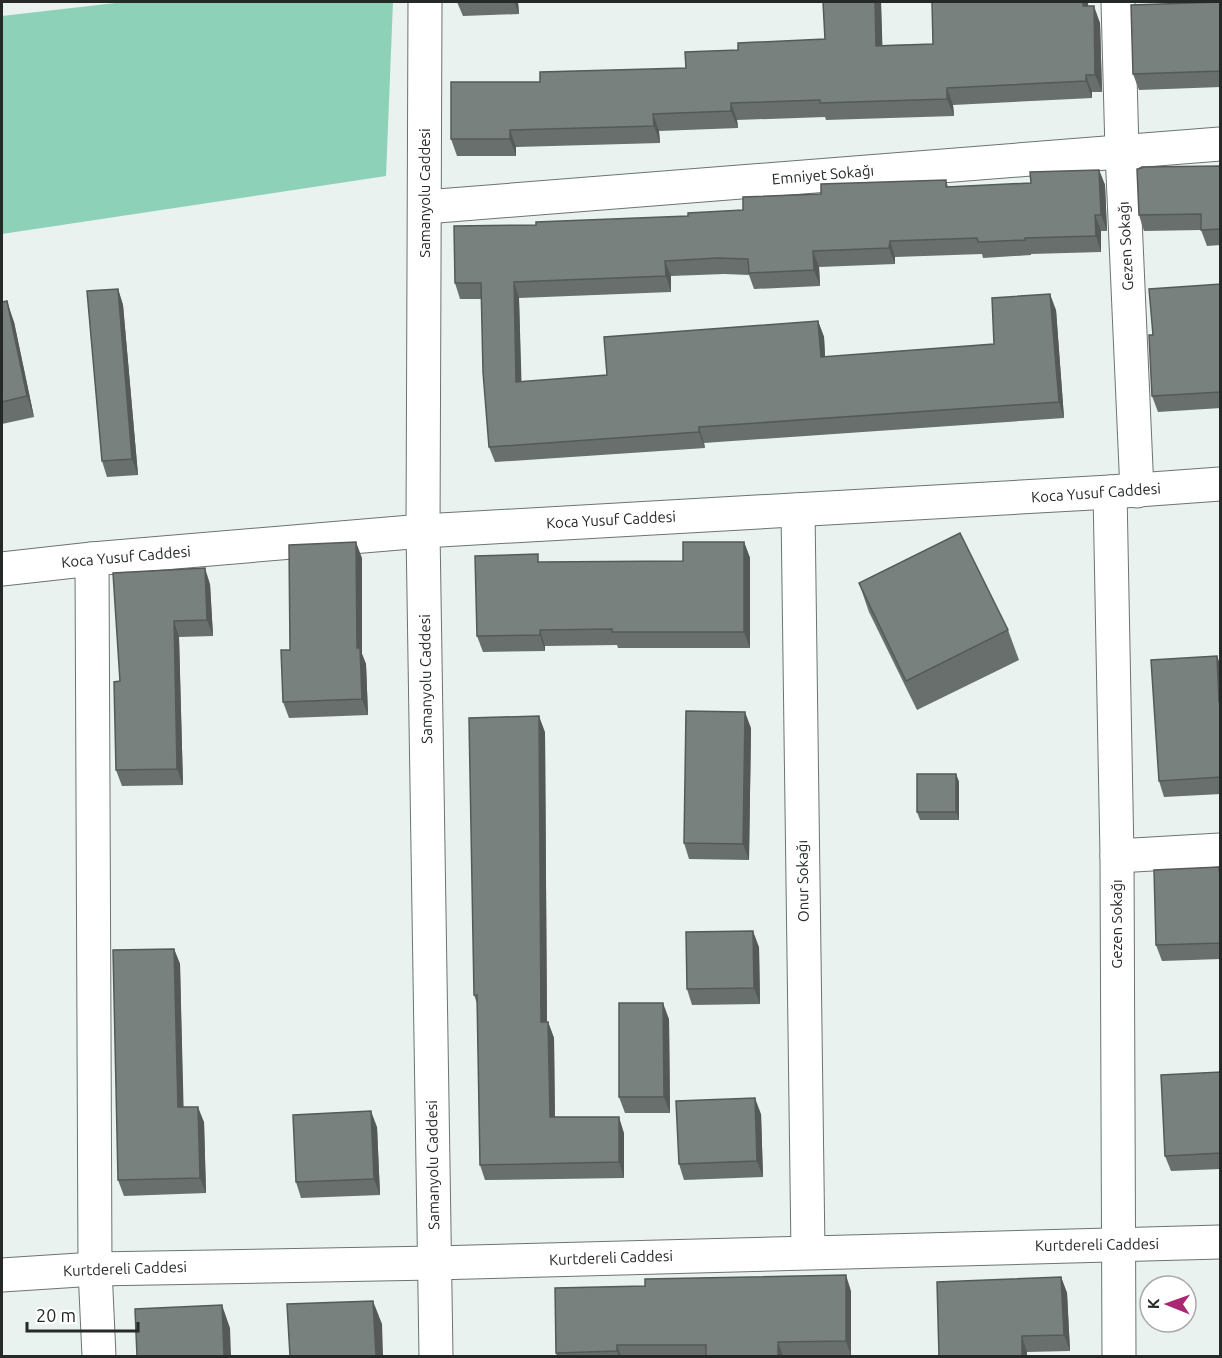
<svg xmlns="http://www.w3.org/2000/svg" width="1222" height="1358" viewBox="0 0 1222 1358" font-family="Ubuntu,sans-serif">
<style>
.green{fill:#8ed1b9}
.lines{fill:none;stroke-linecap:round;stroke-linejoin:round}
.street-casing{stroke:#6c7471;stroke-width:35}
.secondary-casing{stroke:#6c7471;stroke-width:35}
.street{stroke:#fff;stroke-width:33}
.secondary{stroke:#fff;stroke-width:33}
.wall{fill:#686f6c}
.shaded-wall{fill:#555a58}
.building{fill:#79817e;stroke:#555a58;stroke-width:1.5}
.labels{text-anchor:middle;stroke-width:4.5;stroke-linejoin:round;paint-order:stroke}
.street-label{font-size:15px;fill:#252927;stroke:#fff}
</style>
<rect width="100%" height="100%" fill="#e9f2ee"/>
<!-- green -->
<path class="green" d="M124 2H393L386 176 2 234V16Z"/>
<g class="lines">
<!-- street casing -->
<g class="street-casing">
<g id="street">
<path d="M1118 2 1122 151 1137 491"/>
<path d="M425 207 1220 144"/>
<path d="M1110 492 1117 856 1119 1356"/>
<path d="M798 510 808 1252"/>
<path d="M92 559 95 1269 99 1356"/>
<path d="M1117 856 1220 850"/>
</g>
</g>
<!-- secondary casing -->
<g class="secondary-casing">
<g id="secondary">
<path d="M425 2 423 531 436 1356"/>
<path d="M2 569 92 559 423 531 1110 492 1220 484"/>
<path d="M2 1275 95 1269 434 1263 1220 1242"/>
</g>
</g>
<!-- street -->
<use href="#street" class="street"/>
<!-- secondary -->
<use href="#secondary" class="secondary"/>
</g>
<!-- wall -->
<g class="wall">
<path d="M457 2H518L519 14 463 16Z"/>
<path d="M823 2H881L882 45 933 44 932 2H1088V6L1100 23 1102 92H1092V98L953 105 954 116 826 120 825 117 737 120 738 128 659 131 660 143 516 147V156H457L451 139 540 82 686 68 738 50 825 39Z"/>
<path d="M1221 2V87L1139 90 1133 74Z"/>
<path d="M1221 166V245L1207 246 1201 230 1144 231 1139 215Z"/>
<path d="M1099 170 1105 185 1107 231H1101V252L1031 254V255L983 258 982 254 895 257V264L819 267 820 286 754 289 749 275 724 274 671 276V292L519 298 521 382 607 375 818 321 824 337 825 357 994 344 1056 310 1064 418 704 443 705 448 495 462 489 447 481 299H460L455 283 536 225 688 216 743 210 821 194 946 180 948 187 1031 183Z"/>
<path d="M1221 284V408L1158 412 1152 396 1153 335Z"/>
<path d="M118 289 123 305 138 475 107 477 102 461Z"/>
<path d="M2 302 14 322 34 417 2 424Z"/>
<path d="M744 542 750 558V648H618L617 645 545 646V651L483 652 477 636 541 562 683 561Z"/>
<path d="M362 558V654L366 664 368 715 289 718 283 702Z"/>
<path d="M113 573 210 584 213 636 179 637 183 785 122 786 116 770 120 681Z"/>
<path d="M859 583 1008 630 1019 660 917 710 869 612Z"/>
<path d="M1217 656 1221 667V794L1164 797 1159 781Z"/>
<path d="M751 728 749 860 689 859 684 843Z"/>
<path d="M545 732 547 1022H548L554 1038 555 1117 624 1133V1178L485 1180 480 1165 477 1003 474 995Z"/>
<path d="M956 774 959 782V820H920L917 812Z"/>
<path d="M1219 867 1221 871V959L1162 961 1156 945Z"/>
<path d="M759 947 760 1004 692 1005 687 989Z"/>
<path d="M174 949 180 964 183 1107 204 1122 206 1193 124 1196 118 1180Z"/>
<path d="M669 1019 670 1113H625L619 1097Z"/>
<path d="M1221 1072V1169L1171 1171 1165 1156Z"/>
<path d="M761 1114 763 1177 684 1180 679 1164Z"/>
<path d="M377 1127 380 1195 301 1198 296 1182Z"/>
<path d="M1061 1277 1067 1293 1070 1351 1027 1352V1356H939Z"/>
<path d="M851 1291V1356H557L556 1353Z"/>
</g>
<!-- shaded-wall -->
<g class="shaded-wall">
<path d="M514 2H518L519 14Z"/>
<path d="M875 2H881L883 63 876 46Z"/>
<path d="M1083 2H1088L1089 23 1083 6Z"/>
<path d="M1094 6 1100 23 1102 92 1095 75Z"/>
<path d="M1086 75 1092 92V98L1086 81Z"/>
<path d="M947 88 953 105 954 116 947 99Z"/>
<path d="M731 103 737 120 738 128 731 111Z"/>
<path d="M653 114 659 131 660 143 654 126Z"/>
<path d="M510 130 516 147V156L510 139Z"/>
<path d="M1099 170 1105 185 1107 231 1101 215Z"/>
<path d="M1095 215 1101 231V252L1096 236Z"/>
<path d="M890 241 895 257V264L889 248Z"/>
<path d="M813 251 819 267 820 286 814 270Z"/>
<path d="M665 261 671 276V292L666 276Z"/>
<path d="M514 282 519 298 522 398 516 382Z"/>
<path d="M118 289 123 305 138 475 132 459Z"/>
<path d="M1050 294 1056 310 1064 418 1059 402Z"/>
<path d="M7 301 14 322 34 417 27 396Z"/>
<path d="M818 321 824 337 826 373 821 357Z"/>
<path d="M699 427 704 443 705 448 699 432Z"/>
<path d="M356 542 362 558V654L366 664 368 715 362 699 357 648Z"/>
<path d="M744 542 750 558V648L744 632Z"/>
<path d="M205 568 210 584 213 636 207 620Z"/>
<path d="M174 621 179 637 183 785 177 769Z"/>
<path d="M540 630 545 646V651L540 635Z"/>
<path d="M1217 656 1221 667V707L1219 702Z"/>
<path d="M745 712 751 728 749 860 743 844Z"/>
<path d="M539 716 545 732 547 1038 541 1022Z"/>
<path d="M956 774 959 782V820L956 812Z"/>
<path d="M753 931 759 947 760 1004 754 988Z"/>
<path d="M174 949 180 964 184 1123 178 1107Z"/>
<path d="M663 1003 669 1019 670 1113 664 1097Z"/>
<path d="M548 1022 554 1038 555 1133 550 1117Z"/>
<path d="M755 1098 761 1114 763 1177 757 1161Z"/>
<path d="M198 1107 204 1122 206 1193 200 1178Z"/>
<path d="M371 1111 377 1127 380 1195 374 1179Z"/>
<path d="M619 1117 624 1133V1178L619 1162Z"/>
<path d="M846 1275 851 1291V1356L846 1341Z"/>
<path d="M1061 1277 1067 1293 1070 1351 1064 1335Z"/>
<path d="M373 1301 382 1324 383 1356H376Z"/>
<path d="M222 1305 230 1328 231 1356H224Z"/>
<path d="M1022 1336 1027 1352V1356H1022Z"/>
<path d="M778 1342 783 1356H778Z"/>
<path d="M617 1345 621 1356H619L617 1351Z"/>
</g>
<!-- building -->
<g class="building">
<path d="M823 2H875L876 46 933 44 932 2H1083V6H1094L1095 75H1086V81L947 88V99L820 103V100L731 103V111L653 114 654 126 510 130V139H451V82H540V72L686 68 685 52 738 50V43L825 39Z"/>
<path d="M1221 2V71L1133 74 1131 5Z"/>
<path d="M1221 166V229L1201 230V214L1139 215 1137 169 1142 168V167Z"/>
<path d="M1099 170 1101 215H1095L1096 236 1025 238V240L978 242 977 238 890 241 889 248 813 251 814 270 749 273 748 259 718 258 665 261 666 276 514 282 516 382 607 375 604 337 818 321 821 357 994 344 992 298 1050 294 1059 402 699 427V432L489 447 483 372 481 283H455L454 226 536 225V222L688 216V213L743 210V197L821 194V184L946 180V187L1031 183 1030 172Z"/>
<path d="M1221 284V392L1152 396 1149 335H1153L1149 289Z"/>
<path d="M118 289 132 459 102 461 87 291Z"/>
<path d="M7 301 27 396 2 402V302Z"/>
<path d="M960 533 1008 630 906 681 859 583Z"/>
<path d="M356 542 357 648H360L362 699 283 702 281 650H290L289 545Z"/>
<path d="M683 542H744V632H612V629L540 630V635L477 636 475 556 538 554V562L683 561Z"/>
<path d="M205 568 207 620 174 621 177 769 116 770 114 682 120 681 113 573Z"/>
<path d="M1217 656 1219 702H1221V777L1159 781 1151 660Z"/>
<path d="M686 711 745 712 743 844 684 843Z"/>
<path d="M539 716 541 1022H548L550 1117H619V1162L480 1165 477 995H474L469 718Z"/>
<rect x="917" y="774" width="39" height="38"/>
<path d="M1219 867 1220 877H1221V943L1156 945 1154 870Z"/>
<path d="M753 931 754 988 687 989 686 932Z"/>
<path d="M174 949 178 1107H198L200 1178 118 1180 113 950Z"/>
<path d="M619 1003H663L664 1097H619Z"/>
<path d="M1221 1072V1153L1165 1156 1161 1075Z"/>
<path d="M755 1098 757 1161 679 1164 676 1101Z"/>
<path d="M371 1111 374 1179 296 1182 293 1115Z"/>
<path d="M846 1275V1341L778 1342V1356H706V1345H617V1351L556 1353 555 1288 645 1286V1279Z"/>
<path d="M1061 1277 1064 1335 1022 1336V1356H939L937 1282Z"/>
<path d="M373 1301 376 1356H290L287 1304Z"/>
<path d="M222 1305 224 1356H137L135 1309Z"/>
</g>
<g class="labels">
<!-- street labels -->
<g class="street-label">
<text transform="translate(823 175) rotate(-5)" y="5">Emniyet Sokağı</text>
<text transform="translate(425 193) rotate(-90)" y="5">Samanyolu Caddesi</text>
<text transform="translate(1126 246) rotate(-93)" y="5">Gezen Sokağı</text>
<text transform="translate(1096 493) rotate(-4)" y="5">Koca Yusuf Caddesi</text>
<text transform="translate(611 520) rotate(-3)" y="5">Koca Yusuf Caddesi</text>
<text transform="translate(126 557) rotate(-5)" y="5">Koca Yusuf Caddesi</text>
<text transform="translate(426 679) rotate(-91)" y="5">Samanyolu Caddesi</text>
<text transform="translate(803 881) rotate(-91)" y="5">Onur Sokağı</text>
<text transform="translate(1117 924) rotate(-90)" y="5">Gezen Sokağı</text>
<text transform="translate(433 1165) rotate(-91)" y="5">Samanyolu Caddesi</text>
<text transform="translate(1097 1245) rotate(-1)" y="5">Kurtdereli Caddesi</text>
<text transform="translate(611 1258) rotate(-2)" y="5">Kurtdereli Caddesi</text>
<text transform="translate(125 1269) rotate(-2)" y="5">Kurtdereli Caddesi</text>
</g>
</g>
<!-- border -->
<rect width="1222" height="1358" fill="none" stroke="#252927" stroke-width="6"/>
<!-- north arrow -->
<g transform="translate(1168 1304) rotate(271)"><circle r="28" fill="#ffffff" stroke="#a8a9a9" stroke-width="1.5"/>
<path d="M0-4.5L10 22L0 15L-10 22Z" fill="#aa2772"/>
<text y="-9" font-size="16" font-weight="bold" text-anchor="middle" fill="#252927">K</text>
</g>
<!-- scale -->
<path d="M27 1322v9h111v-9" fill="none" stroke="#252927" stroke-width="3"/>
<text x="36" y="1322" font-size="18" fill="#252927" stroke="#ffffff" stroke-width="4.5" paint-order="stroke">20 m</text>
</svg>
